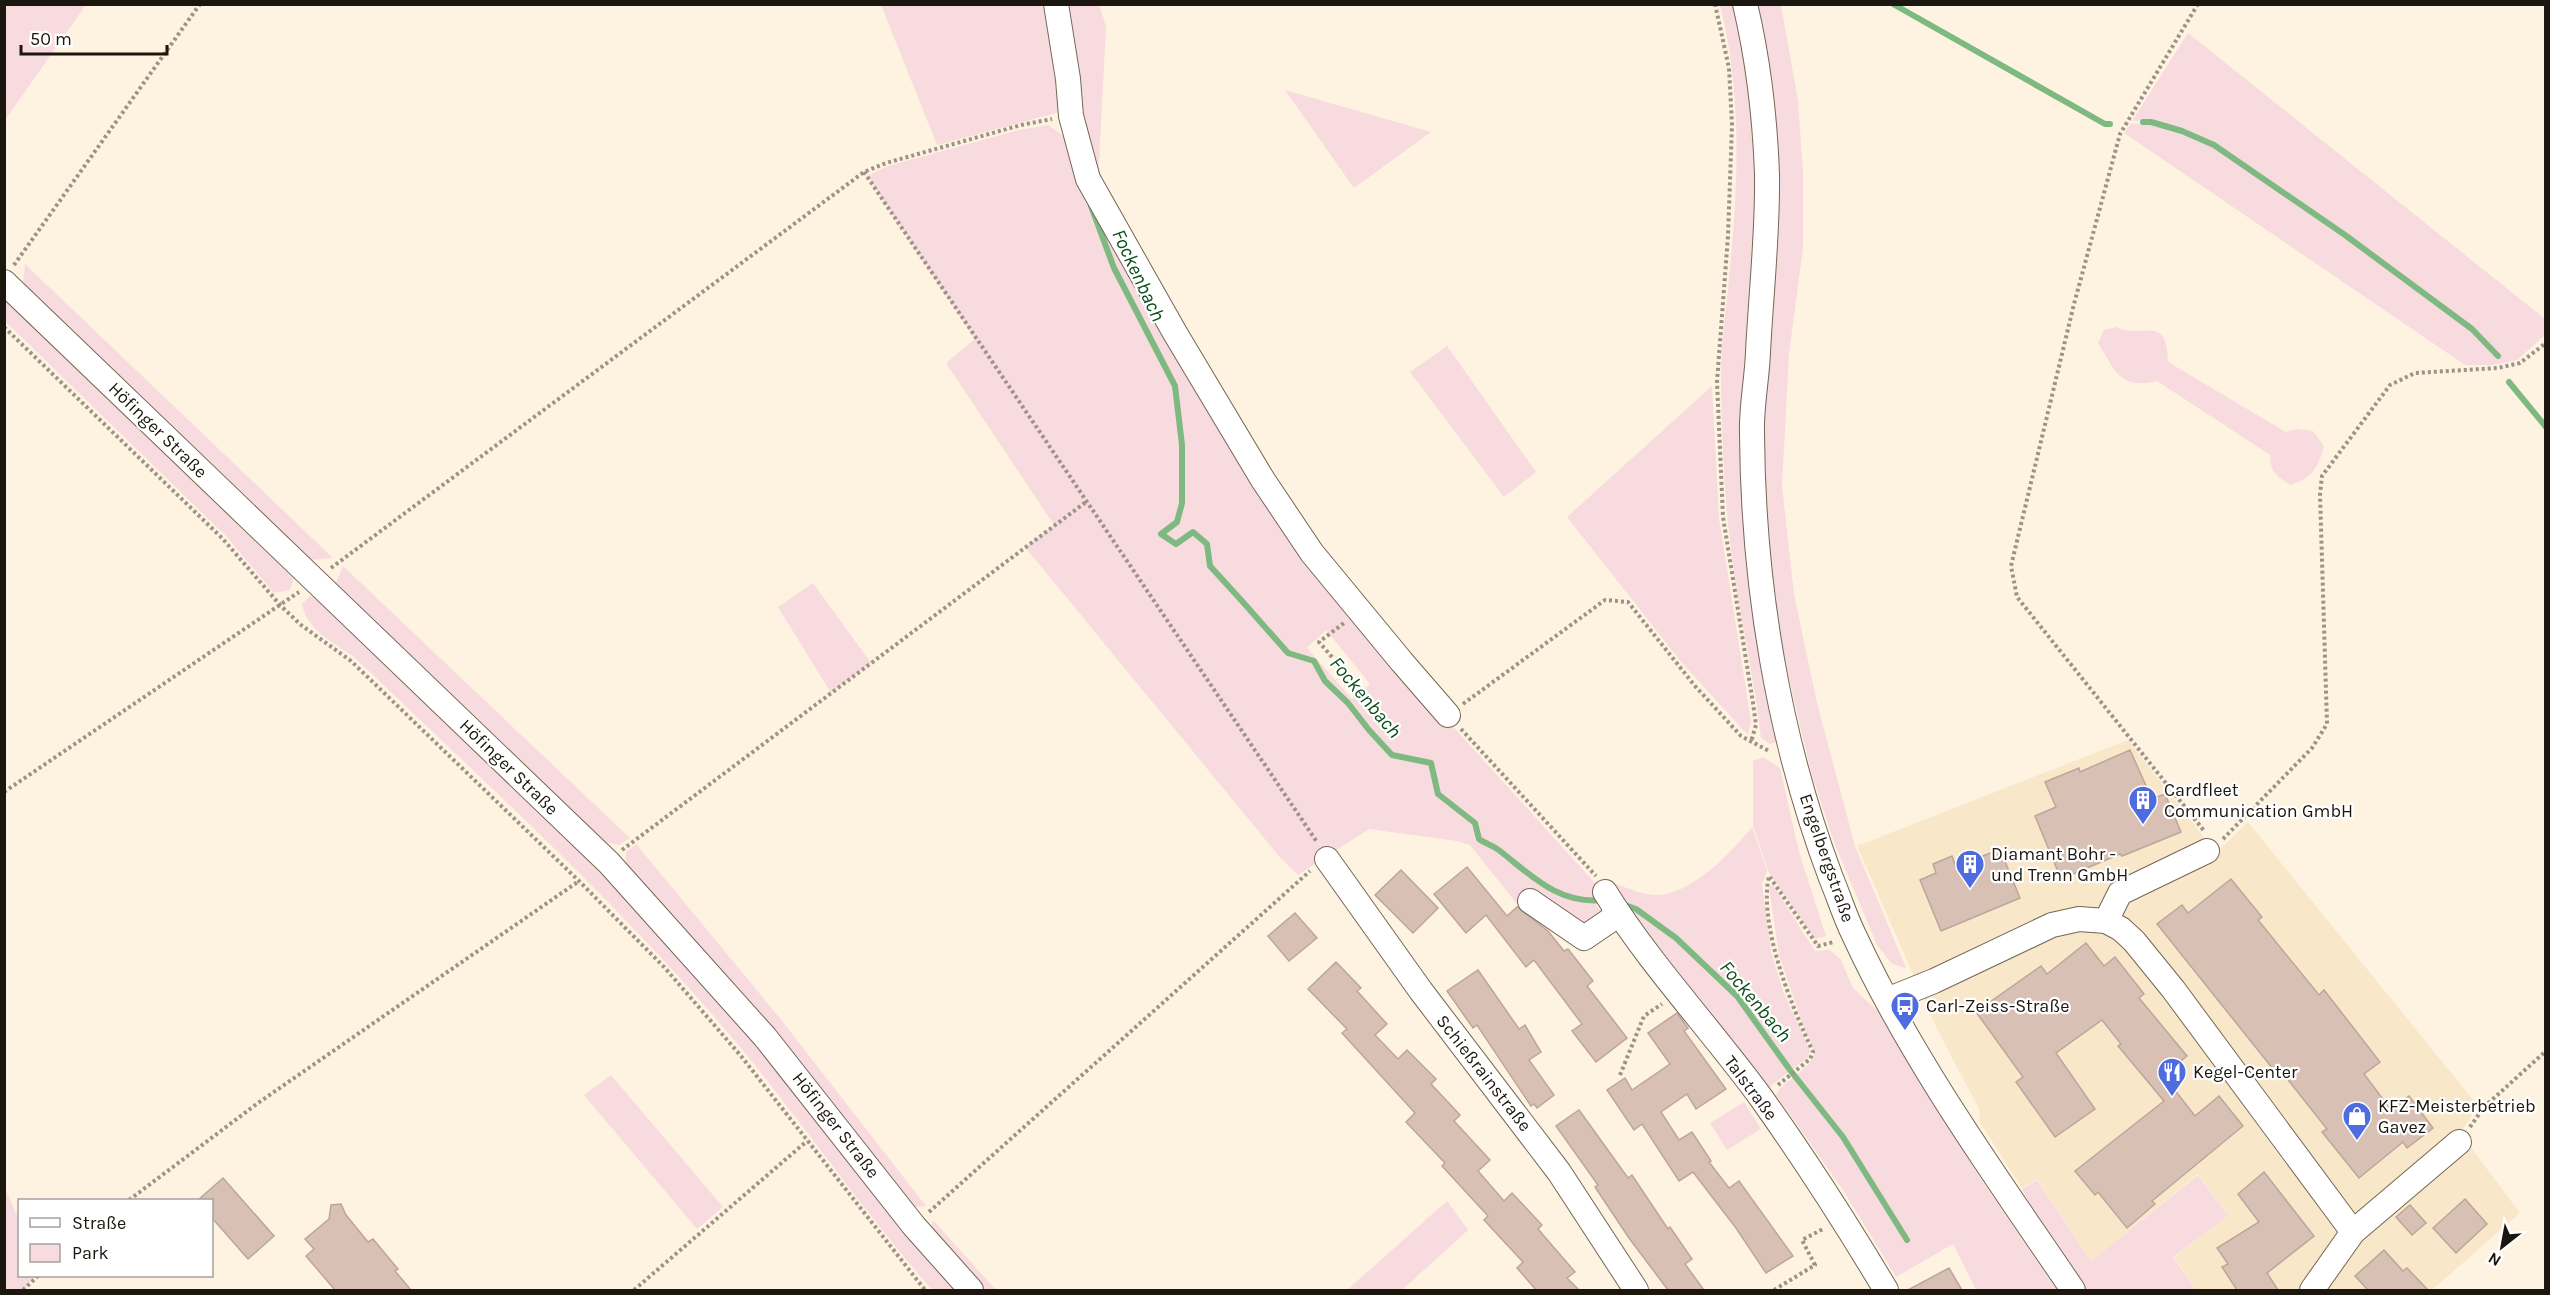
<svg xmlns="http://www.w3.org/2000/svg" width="2550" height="1295" viewBox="0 0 2550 1295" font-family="Karla,sans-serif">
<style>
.built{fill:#f9e7ca}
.green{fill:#f8dbde;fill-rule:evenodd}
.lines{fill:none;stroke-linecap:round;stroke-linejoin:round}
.stream{stroke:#7db981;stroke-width:6}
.building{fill:#d9c0b5;stroke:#bea59a;stroke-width:1.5}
.minor-casing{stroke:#736754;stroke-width:26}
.path{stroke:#9c9386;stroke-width:4;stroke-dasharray:3 3;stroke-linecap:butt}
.minor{stroke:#fff;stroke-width:24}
.labels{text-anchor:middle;stroke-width:4.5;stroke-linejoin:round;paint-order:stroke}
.street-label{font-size:18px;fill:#1b160e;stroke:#fff}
.poi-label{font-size:18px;fill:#1b160e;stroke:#fff;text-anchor:start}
.water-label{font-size:20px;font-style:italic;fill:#0b4e1a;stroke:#fff}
</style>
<rect width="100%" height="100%" fill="#fef3e1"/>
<!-- built -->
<path class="built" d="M2128 740 2216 853 2248 822 2478 1106 2460 1133 2520 1213 2432 1290H2196L2174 1257 2228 1216 2198 1174 2091 1261 2037 1179 2022 1188 1980 1123 1979 1109 1937 1029 1857 846Z"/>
<!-- green -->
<g class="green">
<path d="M5 4 86 5 5 120 4 5Z"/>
<path d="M881 5H1052L1060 112 937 145Z"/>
<path d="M1061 5H1099L1106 26 1098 182 1079 132Z"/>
<path d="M1720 5H1734L1755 115V231L1743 384 1741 496 1748 573 1777 742 1770 744 1761 738C1754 675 1739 613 1731 550 1724 495 1722 438 1721 383 1720 349 1726 313 1729 279 1738 187 1743 95 1720 5Z"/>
<path d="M1756 5H1781L1798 101 1803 172V248L1789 354 1782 486 1794 594 1817 703 1855 846 1906 968 1892 964 1877 945 1834 842 1812 776 1782 648 1765 539Z"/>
<path d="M2188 33 2545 319V335L2517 360 2493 365H2465L2124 133 2130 124 2150 123 2179 132 2212 146 2343 237 2472 330 2481 344 2472 328 2360 244 2213 143 2181 129 2150 120 2132 121Z"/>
<path d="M1285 90 1431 132 1354 188Z"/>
<path d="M1048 125 1067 138 1258 483 1408 677 1594 882 1600 891 1591 898 1607 920 1583 936 1526 897 1517 904 1470 845 1457 841 1369 829 1298 875 1278 855 1025 547 1054 525 946 363 975 339 867 176 888 166 1019 130ZM1326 630 1370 684 1352 699 1307 648Z"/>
<path d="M25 264 333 558 309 560 23 283Z"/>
<path d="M4 294 295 575 290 590 274 593 226 536 5 321Z"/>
<path d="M2116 327C2143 340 2167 312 2168 362L2286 432 2297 429 2313 431 2324 446C2319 467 2311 479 2290 485 2277 476 2270 472 2270 455L2157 381C2119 390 2115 370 2098 343L2104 330Z"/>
<path d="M1447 346 1536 472 1504 497 1410 372Z"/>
<path d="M1712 386 1719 518 1751 721 1748 735 1682 663 1567 517Z"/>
<path d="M343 566 630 838 619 845 601 841 336 583Z"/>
<path d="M813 583 871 663 831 693 778 607Z"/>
<path d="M310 596 319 598 596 865 746 1028 958 1290H932C855 1202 790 1103 712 1014 601 887 475 773 353 656 332 642 307 630 302 604Z"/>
<path d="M1763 757 1780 768 1799 852 1826 936 1815 939 1768 871 1753 826V761Z"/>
<path d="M1752 827 1767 871 1762 884 1771 952 1783 991 1810 1051 1808 1057 1768 1088 1607 881C1621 885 1641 895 1656 895 1691 895 1731 853 1752 827Z"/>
<path d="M636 844 779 1017 926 1206 915 1207 768 1022 625 865 626 852Z"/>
<path d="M1773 885 1815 951 1830 950 1841 960 1853 988 1882 1015 1980 1178 2057 1290H1976L1953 1244 1896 1277 1843 1190 1776 1095C1785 1078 1808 1073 1815 1052L1803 1025 1779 955 1769 887Z"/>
<path d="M611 1075 723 1207 697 1229 584 1095Z"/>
<path d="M1744 1102 1761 1129 1727 1150 1710 1123Z"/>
<path d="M2198 1175 2228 1216 2173 1257 2196 1290H2085L2046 1233 2022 1189 2037 1180 2091 1261Z"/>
<path d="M4 1186 19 1220 20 1276H33L25 1290H5Z"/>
<path d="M1447 1201 1468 1230 1402 1290H1347Z"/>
<path d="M933 1220 996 1290H983L931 1229Z"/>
</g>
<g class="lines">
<!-- stream -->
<g class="stream">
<path d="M1893 4 2105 124H2110"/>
<path d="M2143 122H2151L2182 131 2214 145 2345 235 2472 329 2498 356"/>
<path d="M1091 206 1114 268 1175 386 1182 445V503L1177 522 1161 534 1176 544 1193 532 1207 544 1210 566 1242 601 1288 653 1314 661 1325 681 1348 703 1369 730 1392 755 1431 763 1438 794 1475 823 1479 839C1486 844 1494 846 1500 851 1532 876 1559 905 1604 900"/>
<path d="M2509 382 2546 427"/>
<path d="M1622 904 1636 909 1676 938 1737 996 1790 1070 1843 1137 1907 1240"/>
</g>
</g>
<!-- building -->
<g class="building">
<path d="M2130 750 2152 799 2165 794 2181 832 2122 856 2120 854 2061 879 2035 816 2056 807 2045 782 2079 768 2080 772Z"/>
<path d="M2000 849 2020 898 1941 931 1920 880 1936 873 1933 864 1952 856 1956 867Z"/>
<path d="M1467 867 1507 916 1517 907 1548 931 1564 951 1568 949 1593 981 1587 986 1627 1038 1596 1062 1572 1031 1582 1024 1534 960 1526 967 1486 915 1466 933 1434 894Z"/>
<path d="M1401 870 1438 908 1413 933 1375 895Z"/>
<path d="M2231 879 2262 917 2258 920 2319 995 2324 990 2380 1062 2364 1074 2391 1110 2409 1096 2433 1128 2407 1148 2403 1142 2359 1178 2322 1132 2327 1129 2285 1076 2281 1079 2157 924 2182 905 2188 913Z"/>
<path d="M1295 913 1317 938 1289 961 1268 936Z"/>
<path d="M2086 943 2104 966 2115 957 2144 994 2139 998 2187 1056 2163 1075 2195 1116 2219 1096 2243 1126 2152 1201 2155 1204 2127 1228 2098 1192 2095 1195 2075 1171 2164 1101 2118 1046 2121 1044 2102 1020 2056 1053 2095 1109 2055 1137 2016 1082 2023 1077 1976 1012 2041 966 2047 974Z"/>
<path d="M1336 962 1361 988 1357 991 1387 1024 1375 1035 1398 1059 1407 1050 1436 1079 1431 1084 1460 1115 1454 1121 1490 1160 1478 1171 1504 1201 1512 1193 1542 1225 1538 1229 1575 1272 1567 1278 1579 1290H1536L1517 1268 1523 1262 1484 1220 1488 1216 1442 1166 1445 1163 1406 1122 1415 1113 1342 1033 1347 1029 1308 989Z"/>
<path d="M1478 970 1519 1029 1525 1025 1541 1052 1529 1060 1554 1095 1537 1108 1534 1104 1531 1106 1477 1025 1473 1028 1447 991Z"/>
<path d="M1677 1013 1688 1028 1684 1031 1726 1089 1696 1109 1687 1094 1661 1112 1679 1140 1692 1132 1711 1161 1709 1162 1729 1188 1739 1181 1793 1256 1766 1273 1736 1228 1693 1172 1679 1181 1642 1124 1634 1130 1607 1090 1625 1078 1632 1090 1670 1064 1648 1033Z"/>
<path d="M1579 1110 1628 1178 1632 1175 1668 1229 1670 1227 1692 1259 1685 1264 1704 1290H1668L1629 1238 1595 1187 1598 1185 1556 1126Z"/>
<path d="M2264 1172 2314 1236 2267 1273 2278 1290H2237L2222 1267 2228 1264 2217 1248 2259 1222 2238 1194Z"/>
<path d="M223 1178 274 1236 248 1259 212 1218V1200H198Z"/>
<path d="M2465 1199 2487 1224 2456 1253 2433 1228Z"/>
<path d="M341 1204 346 1215 368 1242 373 1239 398 1269 395 1271 411 1290H335L306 1256 314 1249 305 1239 329 1219 331 1205Z"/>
<path d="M2410 1205 2426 1223 2412 1235 2396 1217Z"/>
<path d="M2384 1250 2403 1271 2407 1268 2428 1290H2368L2355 1276Z"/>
<path d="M1949 1268 1962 1290H1908Z"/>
</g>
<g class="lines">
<!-- minor casing -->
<g class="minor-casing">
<g id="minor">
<path d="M1056 4 1068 79 1071 116 1088 179 1175 333 1263 480 1312 553 1402 662 1448 715"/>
<path d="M1745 4C1758 59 1765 118 1767 174 1768 233 1761 293 1758 352 1757 380 1751 407 1752 434 1753 584 1778 737 1831 878 1839 897 1845 917 1854 935 1911 1059 1997 1178 2073 1290"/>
<path d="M4 282 609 863 765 1037 914 1226 971 1290"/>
<path d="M1327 859 1421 991 1559 1172 1636 1290"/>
<path d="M1605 892C1651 966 1711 1029 1762 1099 1806 1161 1847 1225 1886 1290"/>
<path d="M1530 901 1584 938 1609 921 1617 912"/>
<path d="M2106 921 2120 893 2207 851"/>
<path d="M1887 1000 1934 981 2052 925 2079 919 2106 921 2121 929 2134 941 2173 989 2353 1232"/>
<path d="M2312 1290 2353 1232 2459 1142"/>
</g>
</g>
<!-- path -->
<g class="path">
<path d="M1715 4 1729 68 1732 125 1728 236 1717 382 1723 517 1753 703 1756 725 1751 742"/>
<path d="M2198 4 2120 134 2074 304 2011 566 2017 597 2205 832"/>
<path d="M864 172 1317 842"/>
<path d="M14 265 200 4"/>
<path d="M4 327 222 538 281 606 301 625 351 661 579 881 665 968 741 1056 925 1290"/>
<path d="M331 568 864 172 886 163 1021 125 1052 119"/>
<path d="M1332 657 1319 642 1344 623"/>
<path d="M1463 704 1605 600 1628 602 1695 686 1741 736 1769 751"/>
<path d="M1461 729 1596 876"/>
<path d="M4 792 299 592"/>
<path d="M2223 839 2312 748 2327 724 2320 494 2322 476 2390 385 2415 373 2498 368 2520 363 2546 343"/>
<path d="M622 850 1086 502"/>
<path d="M1620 1075 1644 1016 1662 1004"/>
<path d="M1778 1085 1810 1059 1813 1052C1792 1007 1758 925 1769 876L1818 946 1834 942"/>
<path d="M2470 1127 2484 1107 2546 1051"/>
<path d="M129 1200 258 1103 579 881"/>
<path d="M929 1212 1310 871"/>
<path d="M23 1290 38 1276"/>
<path d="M634 1290 807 1141"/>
<path d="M1774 1290 1815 1265 1802 1240 1823 1229"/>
</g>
<!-- minor -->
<use href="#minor" class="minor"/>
</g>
<!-- icons -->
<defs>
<g id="building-pin" transform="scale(1.5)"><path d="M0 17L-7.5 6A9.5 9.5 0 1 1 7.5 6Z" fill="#4e6ce0" stroke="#fff"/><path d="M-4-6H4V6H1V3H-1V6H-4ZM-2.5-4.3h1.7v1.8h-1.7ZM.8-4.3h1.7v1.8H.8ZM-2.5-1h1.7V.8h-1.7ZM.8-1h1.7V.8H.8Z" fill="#fff"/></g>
<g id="bus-pin" transform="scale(1.5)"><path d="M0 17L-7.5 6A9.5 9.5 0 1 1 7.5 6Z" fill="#4e6ce0" stroke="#fff"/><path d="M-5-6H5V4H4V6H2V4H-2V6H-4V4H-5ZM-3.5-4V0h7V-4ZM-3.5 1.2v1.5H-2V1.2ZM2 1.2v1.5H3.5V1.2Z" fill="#fff"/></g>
<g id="restaurant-pin" transform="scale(1.5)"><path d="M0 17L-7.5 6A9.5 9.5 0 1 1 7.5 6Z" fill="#4e6ce0" stroke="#fff"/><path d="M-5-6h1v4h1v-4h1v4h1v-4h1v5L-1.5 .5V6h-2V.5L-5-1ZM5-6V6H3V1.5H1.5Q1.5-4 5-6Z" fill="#fff"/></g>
<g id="shop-pin" transform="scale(1.5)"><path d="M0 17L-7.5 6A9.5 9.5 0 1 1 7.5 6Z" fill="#4e6ce0" stroke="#fff"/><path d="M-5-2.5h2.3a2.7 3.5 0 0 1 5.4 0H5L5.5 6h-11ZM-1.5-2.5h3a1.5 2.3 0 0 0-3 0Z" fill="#fff"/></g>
</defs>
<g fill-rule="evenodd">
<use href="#building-pin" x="2143" y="800"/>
<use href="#building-pin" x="1970" y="864"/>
<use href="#bus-pin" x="1905" y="1006"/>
<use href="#restaurant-pin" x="2172" y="1072"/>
<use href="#shop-pin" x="2357" y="1116"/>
</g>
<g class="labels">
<!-- street labels -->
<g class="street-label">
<text transform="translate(158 430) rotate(44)" y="6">Höfinger Straße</text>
<text transform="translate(509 767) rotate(44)" y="6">Höfinger Straße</text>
<text transform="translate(1827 858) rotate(71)" y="6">Engelbergstraße</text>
<text transform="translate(1484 1073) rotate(52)" y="6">Schießrainstraße</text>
<text transform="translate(1751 1088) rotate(53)" y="6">Talstraße</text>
<text transform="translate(836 1125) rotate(52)" y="6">Höfinger Straße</text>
</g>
<!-- poi labels -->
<g class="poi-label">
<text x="2164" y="796">Cardfleet<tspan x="2164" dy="21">Communication GmbH</tspan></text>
<text x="1991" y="860">Diamant Bohr -<tspan x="1991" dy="21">und Trenn GmbH</tspan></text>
<text x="1926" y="1012">Carl-Zeiss-Straße</text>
<text x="2193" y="1078">Kegel-Center</text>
<text x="2378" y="1112">KFZ-Meisterbetrieb<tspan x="2378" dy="21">Gavez</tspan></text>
</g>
<!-- water labels -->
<g class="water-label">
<text transform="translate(1139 275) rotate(65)" y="7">Fockenbach</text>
<text transform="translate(1366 697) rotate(50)" y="7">Fockenbach</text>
<text transform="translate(1756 1001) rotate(50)" y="7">Fockenbach</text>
</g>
</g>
<!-- border -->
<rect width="2550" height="1295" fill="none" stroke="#1b160e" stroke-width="12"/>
<!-- legend -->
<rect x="18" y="1199" width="195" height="78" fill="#ffffff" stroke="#a4a29f" stroke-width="1.5"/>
<rect x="30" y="1218" width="30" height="9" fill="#ffffff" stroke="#a4a29f" stroke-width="1.5"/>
<text x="72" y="1229" font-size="18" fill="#1b160e">Straße</text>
<rect x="30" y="1244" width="30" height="18" fill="#f8dbde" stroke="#a4a29f" stroke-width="1.5"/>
<text x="72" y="1259" font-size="18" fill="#1b160e">Park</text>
<!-- north arrow -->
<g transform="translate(2502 1247) rotate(211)" stroke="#ffffff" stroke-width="4.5" paint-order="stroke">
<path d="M0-4.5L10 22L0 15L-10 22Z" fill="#1b160e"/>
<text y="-9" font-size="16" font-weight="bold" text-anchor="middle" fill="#1b160e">N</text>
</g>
<!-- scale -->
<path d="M21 45v9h146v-9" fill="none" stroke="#1b160e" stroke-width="3"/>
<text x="30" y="45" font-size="18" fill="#1b160e" stroke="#ffffff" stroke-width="4.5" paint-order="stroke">50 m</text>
</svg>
